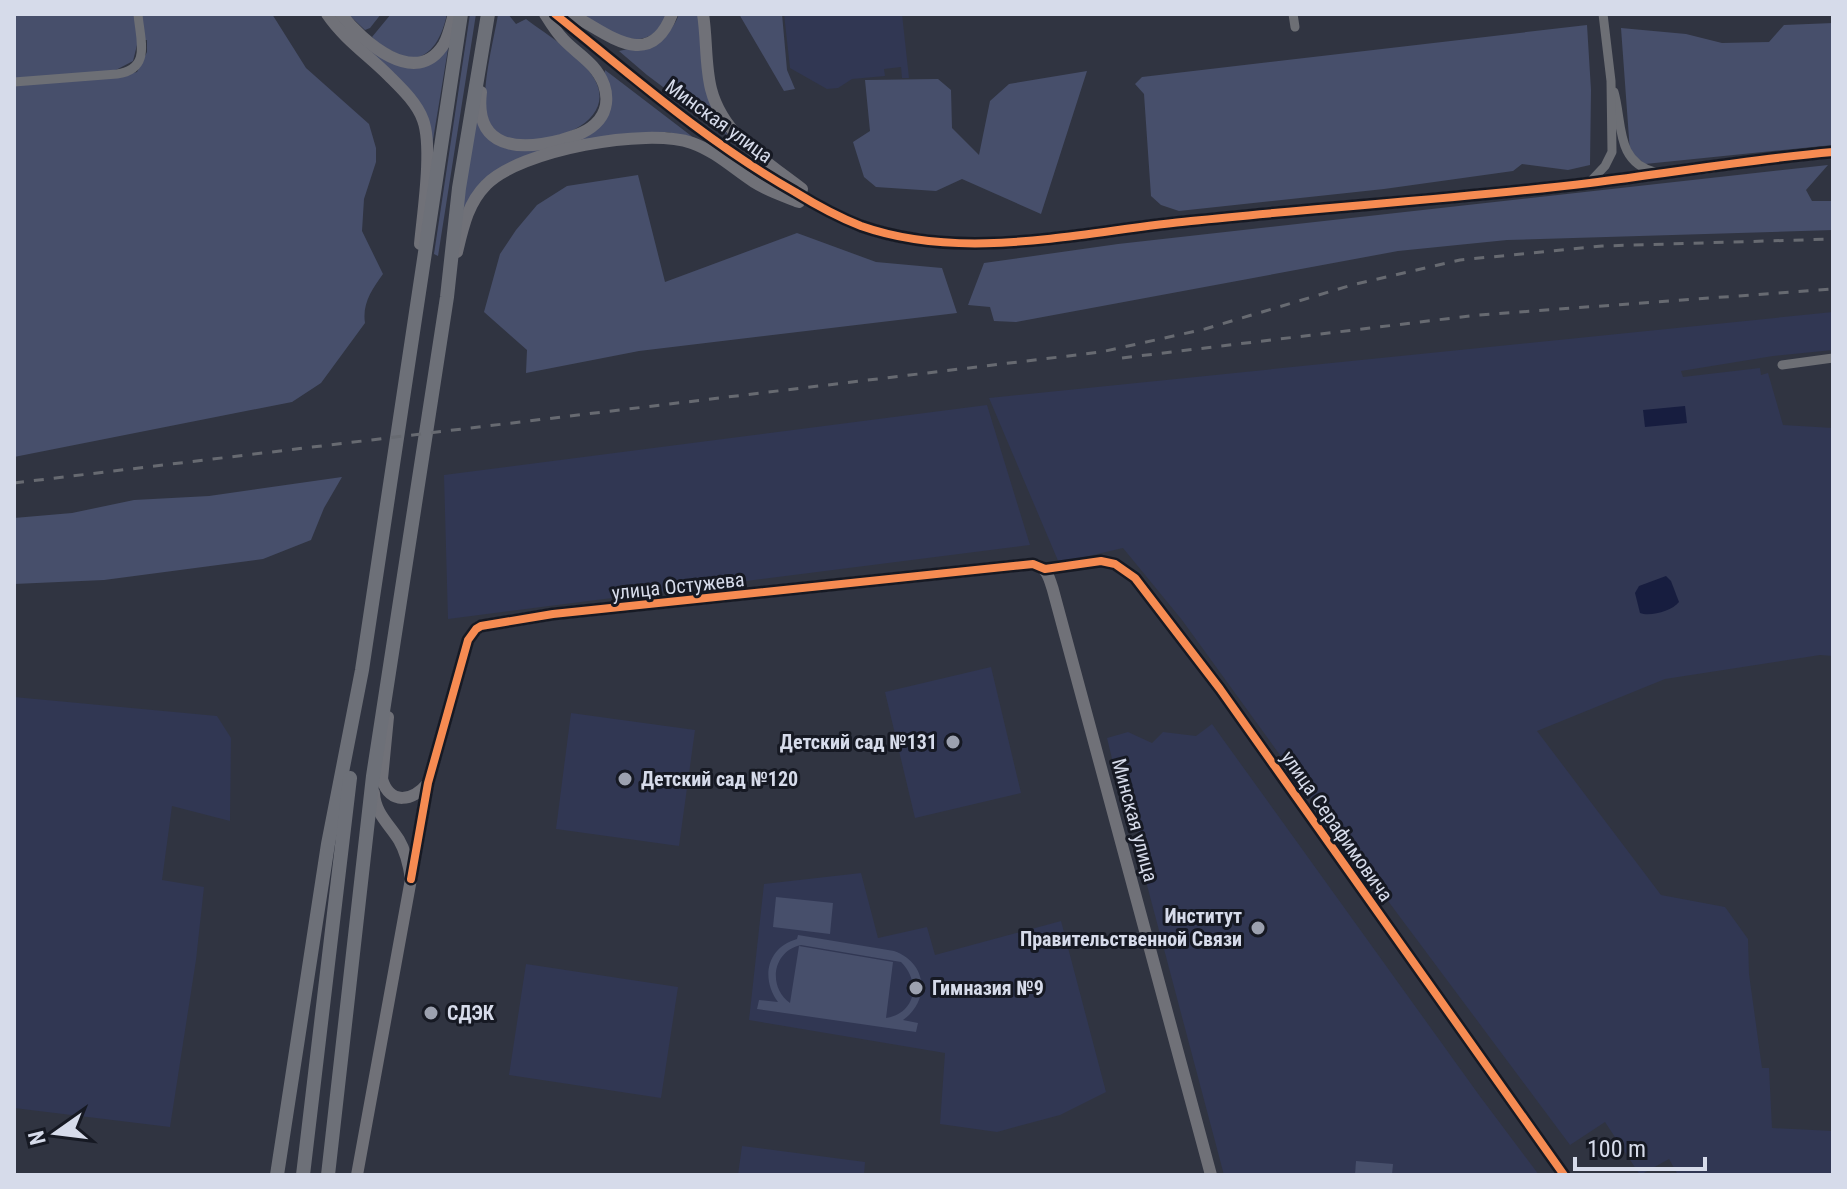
<svg xmlns="http://www.w3.org/2000/svg" width="1847" height="1189" viewBox="0 0 1847 1189" font-family="'Roboto Condensed',sans-serif">
<style>
.built{fill:#313753}
.green{fill:#474f6b;fill-rule:evenodd}
.water{fill:#171d3f}
.lines{fill:none;stroke-linecap:round;stroke-linejoin:round}
.street{stroke:#6d6f75;stroke-width:9}
.secondary{stroke:#707178;stroke-width:12}
.primary{stroke:#6d7078;stroke-width:14}
.rail{stroke:#676a71;stroke-width:3;stroke-dasharray:10 10;stroke-linecap:butt}
.cycleway-casing{stroke:#161923;stroke-width:13}
.cycleway{stroke:#f68b52;stroke-width:8}
.poi-dot{fill:#9ca1af;stroke:#161923;stroke-width:3}
.labels{text-anchor:middle;stroke-width:6;stroke-linejoin:round;paint-order:stroke}
.street-label{font-size:20px;fill:#d6dbea;stroke:#161923}
.poi-label{font-size:20px;font-weight:bold;fill:#d6dbea;stroke:#161923;text-anchor:start}
</style>
<rect width="100%" height="100%" fill="#303441"/>
<!-- built -->
<g class="built">
<path d="M784 14H902L909 78H902L901 67 884 69 885 76 852 79 838 88 827 89 790 68Z"/>
<path d="M1833 312V350L1773 356 1681 371 1683 377 1760 368 1761 375 1768 373 1783 425 1833 428V656L1820 655 1665 679 1537 731 1661 895 1725 907 1748 939 1749 974 1762 1068H1769L1772 1128 1833 1131V1175H1678L1669 1159 1640 1175 1605 1122 1570 1145 1306 791 1182 620 1123 548 1059 563 989 398Z"/>
<path d="M987 405 1030 545 448 619 444 475Z"/>
<path d="M991 667 1021 793 915 818 885 692Z"/>
<path d="M14 697 217 716 231 738 230 821 172 806 162 880 204 887 196 960 170 1127 14 1108Z"/>
<path d="M571 713 695 730 679 846 556 829Z"/>
<path d="M1212 724 1479 1095 1539 1175H1224L1135 840 1139 833 1131 806 1122 800 1107 738 1128 732 1152 743 1163 732 1196 736Z"/>
<path d="M861 873 878 938 927 927 935 955 1061 921 1106 1092 1060 1115 997 1132 940 1124 945 1053 749 1020 764 884Z"/>
<path d="M526 964 678 987 661 1098 509 1075Z"/>
<path d="M742 1146 865 1162 864 1175H738Z"/>
</g>
<!-- green -->
<g class="green">
<path d="M14 14H272L306 68 369 124 376 148V162L364 199 362 231 383 274C372 289 362 304 365 323L321 383 292 402 14 457V85L120 76 137 72 147 52V40L138 41 133 61 114 71 14 80Z"/>
<path d="M348 14H381L370 28 365 30Z"/>
<path d="M391 14H447C441 42 425 71 392 51 385 47 377 43 372 37Z"/>
<path d="M470 14H476L438 256 434 254Z"/>
<path d="M498 14H508L516 24 526 19C548 36 581 54 595 80 623 132 514 158 492 129 475 106 494 42 498 14Z"/>
<path d="M584 14H668C649 57 611 36 584 14Z"/>
<path d="M679 14H698L727 135 647 75 619 51C643 45 669 43 679 14Z"/>
<path d="M739 14H782L787 70 795 89 784 91Z"/>
<path d="M336 18C360 39 386 73 421 65 436 62 442 57 449 43L432 146 427 120Z"/>
<path d="M1833 23V145L1645 164 1630 152 1621 28 1686 34 1722 43 1769 42 1784 25Z"/>
<path d="M1587 25 1591 90 1590 165 1568 170 1522 164 1513 171 1384 189 1179 211 1161 205 1151 196 1144 94 1135 84 1142 77Z"/>
<path d="M605 70 694 138 667 132H647L497 170C479 184 468 197 460 218L476 119C502 175 555 142 598 127Z"/>
<path d="M1087 71 1041 214 962 179 936 191 876 187 864 177 853 142 870 131 865 80 938 79 951 90 952 128 979 155 990 101 1009 84Z"/>
<path d="M1828 165 1806 190 1812 201H1833V230L1507 240 1398 251 1016 322 994 321 990 307 968 305 984 263 1118 244Z"/>
<path d="M638 175 665 282 797 233 876 262 942 268 957 313 639 351 526 373 527 350 484 312 500 254 516 230 537 205 567 186Z"/>
<path d="M342 477 324 508 311 540 263 559 104 580 14 584V518L72 513 134 500 209 496Z"/>
<path d="M776 897 833 903 830 934 773 927Z"/>
<path d="M798 935 894 951C928 963 930 1001 903 1020L918 1023 916 1032 757 1009 759 1000 778 1002C761 979 766 948 797 939ZM801 945 901 962C921 982 916 1013 886 1018L893 962 799 946 790 1003C767 986 773 951 801 945Z"/>
<path d="M1356 1161 1393 1164 1392 1175H1355Z"/>
</g>
<!-- water -->
<g class="water">
<path d="M1685 406 1687 423 1645 427 1643 410Z"/>
<path d="M1666 576 1671 581 1679 602C1672 611 1650 617 1640 613L1635 593 1639 586Z"/>
</g>
<g class="lines">
<!-- street -->
<g class="street">
<path d="M1293 14 1295 27"/>
<path d="M14 82 117 74C152 69 140 40 138 14"/>
<path d="M1614 92C1623 123 1615 162 1655 172"/>
<path d="M1589 183 1605 166 1612 152 1611 81 1603 14"/>
<path d="M1782 365 1833 358"/>
<path d="M1045 569 1101 561 1115 564 1135 578 1220 689 1564 1175"/>
</g>
<!-- secondary -->
<g class="secondary">
<path d="M327 14C344 39 368 55 389 76 401 88 417 103 423 120 433 147 423 212 420 244"/>
<path d="M341 14C362 41 416 90 444 44 449 35 451 24 454 14"/>
<path d="M555 14C632 76 708 143 795 192 816 205 838 217 861 226 966 263 1084 231 1191 221 1324 207 1458 199 1590 183 1671 173 1752 159 1833 152"/>
<path d="M570 14C604 30 649 75 672 14"/>
<path d="M703 14C707 39 705 65 711 89 723 136 767 162 802 189"/>
<path d="M481 92C474 149 519 151 561 140 575 136 589 132 599 120 607 110 608 97 604 85 596 63 578 55 563 39 556 32 550 22 545 14"/>
<path d="M457 252C463 227 468 203 486 185 519 150 647 127 692 143 715 151 734 169 754 182 768 191 784 196 799 202"/>
<path d="M388 717 382 779C390 806 413 801 428 783"/>
<path d="M411 879 428 783 468 640 476 629 481 626 553 614 1033 564C1047 567 1049 577 1053 590L1211 1175"/>
<path d="M357 1175 411 879C409 865 406 852 399 840 389 824 375 813 374 793"/>
</g>
<!-- primary -->
<g class="primary">
<path d="M277 1175 328 844 362 670 461 14"/>
<path d="M303 1175 350 778"/>
<path d="M328 1175 373 776 447 297 459 188 488 14"/>
</g>
<!-- rail -->
<g class="rail">
<path d="M1122 358 1478 315 1833 289"/>
<path d="M14 483 1101 352 1205 329 1352 285 1460 260 1602 246 1833 239"/>
</g>
<!-- cycleway casing -->
<g class="cycleway-casing">
<g id="cycleway">
<path d="M555 14C632 76 708 143 795 192 816 205 838 217 861 226 966 263 1084 231 1191 221 1324 207 1458 199 1590 183 1671 173 1752 159 1833 152"/>
<path d="M411 879 428 783 468 640 476 629 481 626 553 614 1033 564 1045 569 1101 561 1115 564 1135 578 1220 689 1564 1175"/>
</g>
</g>
<!-- cycleway -->
<use href="#cycleway" class="cycleway"/>
</g>
<!-- markers -->
<g class="poi-dot">
<circle cx="953" cy="742" r="8"/>
<circle cx="625" cy="779" r="8"/>
<circle cx="1258" cy="928" r="8"/>
<circle cx="916" cy="988" r="8"/>
<circle cx="431" cy="1013" r="8"/>
</g>
<g class="labels">
<!-- street labels -->
<g class="street-label">
<text transform="translate(719 121) rotate(36)" y="7">Минская улица</text>
<text transform="translate(678 586) rotate(-6)" y="7">улица Остужева</text>
<text transform="translate(1135 820) rotate(75)" y="7">Минская улица</text>
<text transform="translate(1337 826) rotate(55)" y="7">улица Серафимовича</text>
</g>
<!-- poi labels -->
<g class="poi-label">
<text x="937" y="749" text-anchor="end">Детский сад №131</text>
<text x="641" y="786">Детский сад №120</text>
<text x="1242" y="923" text-anchor="end">Институт<tspan x="1242" dy="23">Правительственной Связи</tspan></text>
<text x="932" y="995">Гимназия №9</text>
<text x="447" y="1020">СДЭК</text>
</g>
</g>
<!-- border -->
<rect width="1847" height="1189" fill="none" stroke="#d6dbea" stroke-width="32"/>
<!-- north arrow -->
<g transform="translate(56 1133) rotate(256)" stroke="#161923" stroke-width="6" paint-order="stroke">
<path d="M0-6L14 30L0 20L-14 30Z" fill="#d6dbea"/>
<text y="-12" font-size="22" font-weight="bold" text-anchor="middle" fill="#d6dbea">N</text>
</g>
<!-- scale -->
<path d="M1575 1157v12h130v-12" fill="none" stroke="#d6dbea" stroke-width="4"/>
<text x="1587" y="1157" font-size="24" fill="#d6dbea" stroke="#161923" stroke-width="6" paint-order="stroke">100 m</text>
</svg>
